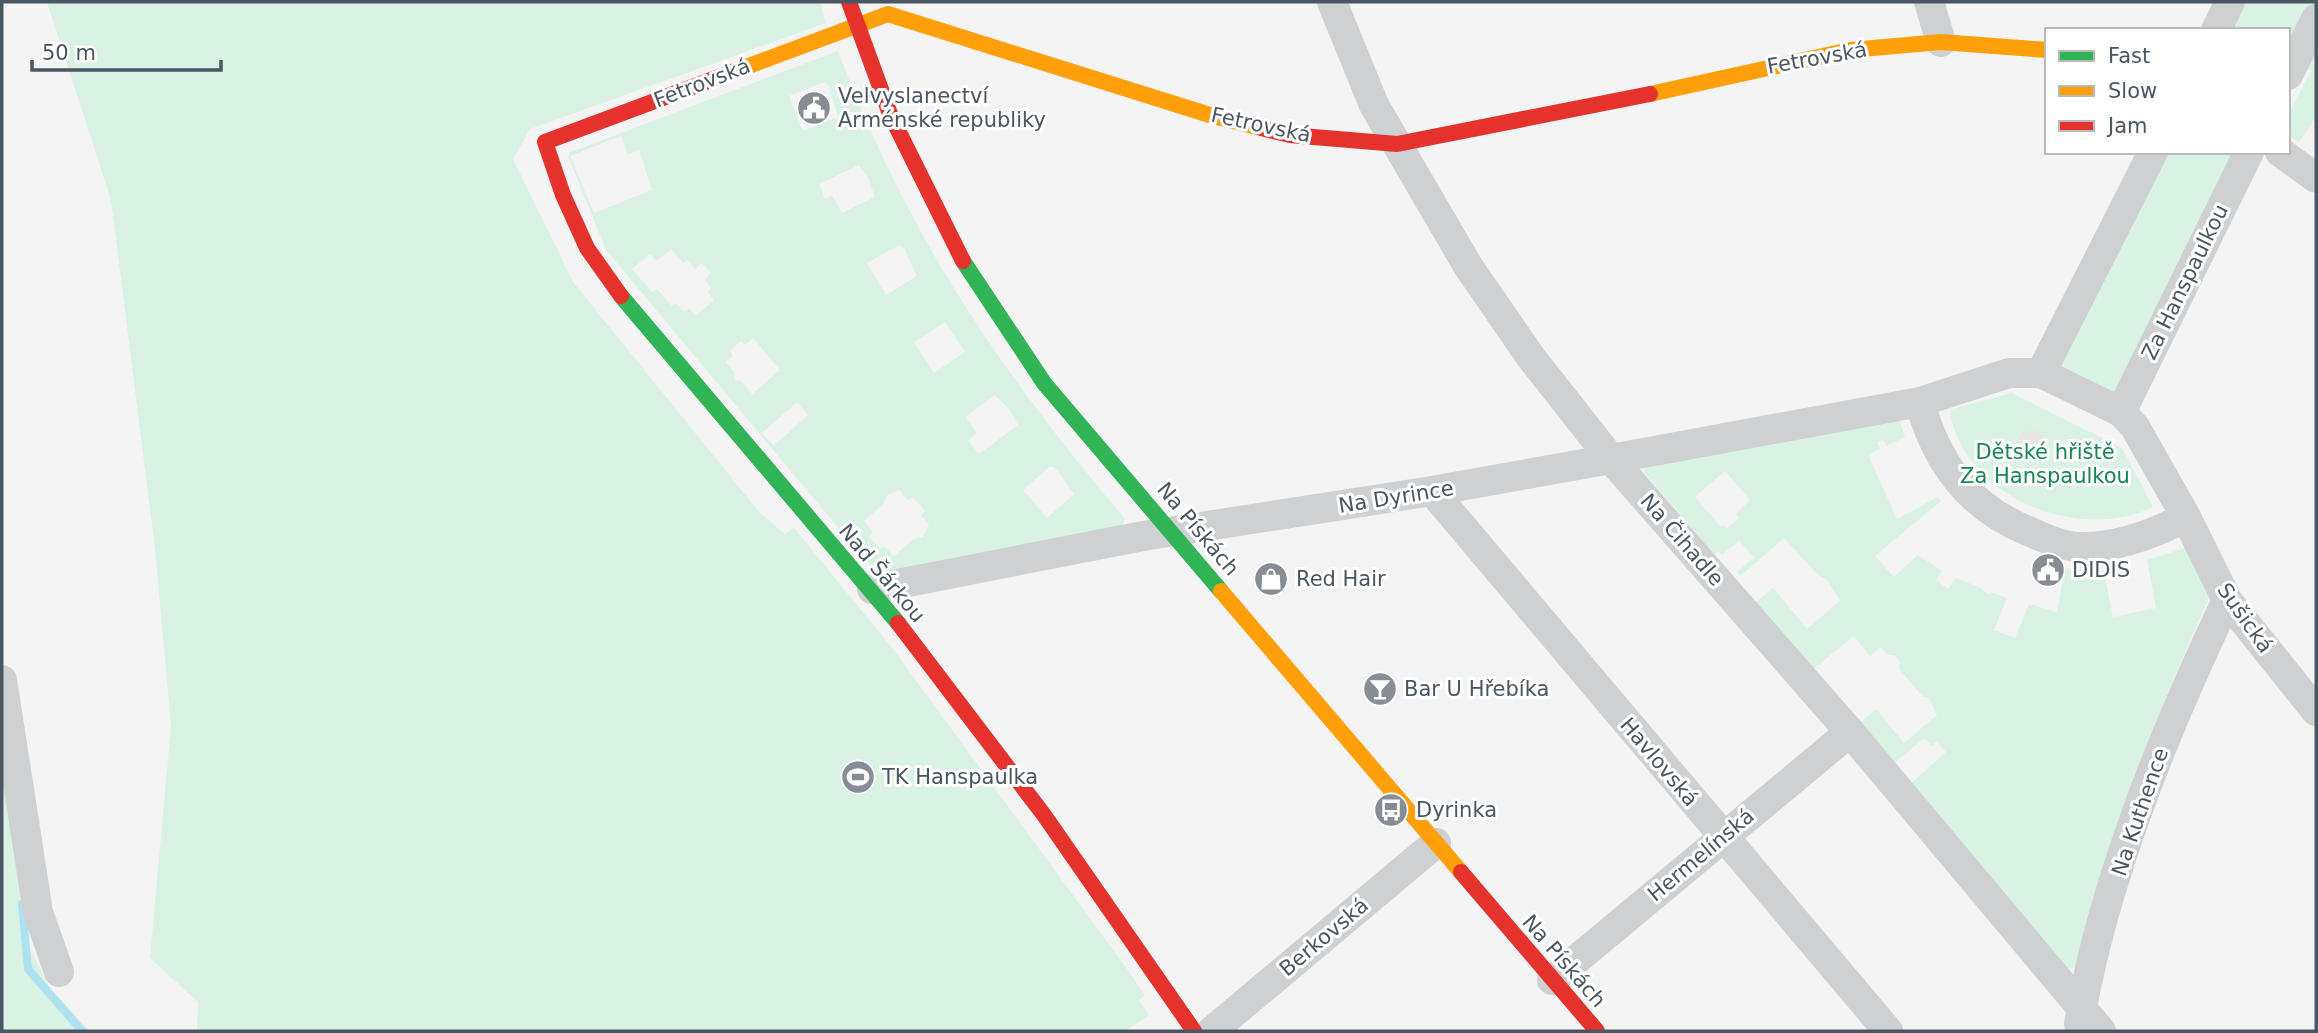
<svg xmlns="http://www.w3.org/2000/svg" width="2318" height="1033" viewBox="0 0 2318 1033" font-family="'DejaVu Sans',sans-serif">
<style>
.green{fill:#d9f2e3;fill-rule:evenodd}
.sand{fill:#e7e6e1}
.lines{fill:none;stroke-linecap:round;stroke-linejoin:round}
.stream{stroke:#aee2f0;stroke-width:8}
.street{stroke:#ced0d2;stroke-width:30}
.fast{stroke:#30b455;stroke-width:16}
.slow{stroke:#ff9f0a;stroke-width:16}
.jam{stroke:#e5322d;stroke-width:16}
.labels{text-anchor:middle;stroke-width:6;stroke-linejoin:round;paint-order:stroke}
.street-label{font-size:21px;fill:#4a5661;stroke:#fff}
.poi-label{font-size:21px;fill:#4a5661;stroke:#fff;text-anchor:start}
.park-label{font-size:21px;fill:#17864f;stroke:#fff}
</style>
<rect width="100%" height="100%" fill="#f4f4f4"/>
<!-- green -->
<g class="green">
<path d="M47 2H820L826 23 530 129 513 159 573 282 760 513 785 534 794 528 893 649 1127 969 1145 995 1139 1000 1149 1015 1125 1031H197L198 1002 150 958 171 726 155 548 111 200Z"/>
<path d="M2239 2H2315L2288 55V30H2225Z"/>
<path d="M2316 50V117L2299 142 2288 135V114L2312 70 2308 69 2288 106Z"/>
<path d="M838 51C908 237 998 368 1125 519L1121 530 878 575 606 250 568 156 571 152ZM824 82 829 86 838 117 803 131 789 96ZM621 136 628 154 639 150 652 190 594 213 570 156ZM859 165 869 180 875 197 842 213 832 196 825 199 819 184ZM899 245 904 248 917 276 886 295 867 263ZM671 249 683 263 687 260 695 269 702 263 711 273 705 279 711 288 708 292 714 300 696 316 689 308 684 312 676 303 672 306 657 289 652 292 632 269 650 254 656 261ZM945 322 965 352 934 373 914 342ZM753 338 780 370 752 394 742 382 734 380 735 373 726 362 733 356 730 351 741 341 745 345ZM995 395 1009 409 1018 425 979 454 968 440 977 433 965 417ZM797 402 808 415 774 446 762 433ZM1050 466 1056 468 1074 494 1047 518 1023 490ZM899 490 908 500 913 497 925 511 921 515 929 525 923 537 913 539 894 556 884 546 880 549 869 536 873 532 864 521 883 504 887 495Z"/>
<path d="M2163 152H2237L2116 396 2057 370Z"/>
<path d="M2012 393 2122 448 2153 507C2078 543 1966 498 1950 413L1952 409Z"/>
<path d="M1899 419 1905 437 1887 446 1883 440 1877 442 1880 449 1868 455 1897 519 1938 497 1941 501 1875 556 1894 577 1918 555 1942 571 1936 580 1948 589 1956 578 1981 588 1989 595 1991 592 2007 598 1994 630 2015 638 2029 604 2057 612 2065 569 2103 568 2113 617 2156 608 2147 560 2185 548 2210 597C2154 717 2109 838 2077 967L2066 969 1909 785 1946 752 1937 742 1932 746 1924 738 1892 765 1858 725 1876 709 1904 743 1937 715 1929 698 1923 697 1899 669 1900 662 1894 655H1887L1881 647 1870 656 1854 636 1812 670 1755 603 1773 588 1807 629 1840 601 1827 580 1818 575 1784 538 1740 576 1737 572 1754 558 1739 540 1722 555 1718 552 1714 554 1644 472 1647 465ZM1725 471 1750 500 1736 514 1739 518 1727 528 1724 525 1721 527 1695 497Z"/>
<path d="M2 769 28 945 50 988 90 1031H2Z"/>
</g>
<!-- sand -->
<circle class="sand" cx="2031" cy="444" r="14"/>
<g class="lines">
<!-- stream -->
<path class="stream" d="M22 904 28 969 82 1031"/>
<!-- street -->
<g class="street">
<path d="M1332 2 1374 105 1468 266 1530 356 1611 459 1850 732 2101 1031"/>
<path d="M1929 2 1941 42"/>
<path d="M2216 30 2230 2"/>
<path d="M2288 75 2316 19"/>
<path d="M2280 152 2316 178"/>
<path d="M2041 373 2153 152"/>
<path d="M1920 402C1936 463 1969 507 2028 531 2044 538 2061 546 2079 547 2116 548 2154 534 2186 517"/>
<path d="M2121 412 2249 152"/>
<path d="M1432 491 1888 1031"/>
<path d="M872 589 1143 536 1432 491 1611 459 1920 402 2009 373H2041L2121 412 2135 427 2186 517 2227 600 2316 711"/>
<path d="M2 680 38 912 59 972"/>
<path d="M1552 980 1850 732"/>
<path d="M2079 1024C2103 881 2165 730 2227 600"/>
<path d="M1212 1031 1436 843"/>
</g>
<!-- fast -->
<g class="fast">
<path d="M963 261 1044 383 1221 591"/>
<path d="M621 296 898 623"/>
</g>
<!-- slow -->
<g class="slow">
<path d="M735 71 888 14 1213 116 1261 128"/>
<path d="M1650 94 1850 50 1941 42 2047 50"/>
<path d="M1221 591 1461 872"/>
</g>
<!-- jam -->
<g class="jam">
<path d="M849 2 890 114 963 261"/>
<path d="M1261 128 1290 135 1397 144 1650 94"/>
<path d="M621 296 587 248 563 195 545 142 735 71"/>
<path d="M898 623 1044 815 1194 1031"/>
<path d="M1461 872 1597 1031"/>
</g>
</g>
<!-- icons -->
<defs>
<g id="civic-disc" transform="scale(1.75)"><circle r="9.5" fill="#868d94" stroke="#fff"/><path d="M-.6-6.5H3V-4.5H.6V-3L4-1V1h2V6H-6V1h2V-1L-.6-3ZM-1.2 2.5V6h2.4V2.5Z" fill="#fff"/></g>
<g id="shop-disc" transform="scale(1.75)"><circle r="9.5" fill="#868d94" stroke="#fff"/><path d="M-5-2.5h2.3a2.7 3.5 0 0 1 5.4 0H5L5.5 6h-11ZM-1.5-2.5h3a1.5 2.3 0 0 0-3 0Z" fill="#fff"/></g>
<g id="bar-disc" transform="scale(1.75)"><circle r="9.5" fill="#868d94" stroke="#fff"/><path d="M-6-5H6L.8 .8V4.5H3.5V6h-7V4.5H-.8V.8Z" fill="#fff"/></g>
<g id="stadium-disc" transform="scale(1.75)"><circle r="9.5" fill="#868d94" stroke="#fff"/><path d="M0-5a6.5 5 0 1 0 0 10a6.5 5 0 1 0 0-10ZM-3.5-1.8h7v3.6h-7Z" fill="#fff"/></g>
<g id="bus-disc" transform="scale(1.75)"><circle r="9.5" fill="#868d94" stroke="#fff"/><path d="M-5-6H5V4H4V6H2V4H-2V6H-4V4H-5ZM-3.5-4V0h7V-4ZM-3.5 1.2v1.5H-2V1.2ZM2 1.2v1.5H3.5V1.2Z" fill="#fff"/></g>
</defs>
<g fill-rule="evenodd">
<use href="#civic-disc" x="814" y="108"/>
<use href="#civic-disc" x="2048" y="570"/>
<use href="#shop-disc" x="1271" y="579"/>
<use href="#bar-disc" x="1380" y="689"/>
<use href="#stadium-disc" x="858" y="777"/>
<use href="#bus-disc" x="1391" y="810"/>
</g>
<g class="labels">
<!-- street labels -->
<g class="street-label">
<text transform="translate(1817 58) rotate(-10)" y="7">Fetrovská</text>
<text transform="translate(702 83) rotate(-21)" y="7">Fetrovská</text>
<text transform="translate(1261 125) rotate(12)" y="7">Fetrovská</text>
<text transform="translate(2185 282) rotate(-64)" y="7">Za Hanspaulkou</text>
<text transform="translate(1396 497) rotate(-9)" y="7">Na Dyrince</text>
<text transform="translate(1198 529) rotate(50)" y="7">Na Pískách</text>
<text transform="translate(1682 540) rotate(49)" y="7">Na Čihadle</text>
<text transform="translate(882 573) rotate(50)" y="7">Nad Šárkou</text>
<text transform="translate(2245 618) rotate(55)" y="7">Sušická</text>
<text transform="translate(1659 762) rotate(50)" y="7">Havlovská</text>
<text transform="translate(2140 812) rotate(-71)" y="7">Na Kuthence</text>
<text transform="translate(1701 855) rotate(-40)" y="7">Hermelínská</text>
<text transform="translate(1324 937) rotate(-40)" y="7">Berkovská</text>
<text transform="translate(1564 961) rotate(49)" y="7">Na Pískách</text>
</g>
<!-- poi labels -->
<g class="poi-label">
<text x="838" y="103">Velvyslanectví<tspan x="838" dy="24">Arménské republiky</tspan></text>
<text x="2072" y="577">DIDIS</text>
<text x="1296" y="586">Red Hair</text>
<text x="1404" y="696">Bar U Hřebíka</text>
<text x="882" y="784">TK Hanspaulka</text>
<text x="1416" y="817">Dyrinka</text>
</g>
<!-- park labels -->
<g class="park-label">
<text x="2045" y="459">Dětské hřiště<tspan x="2045" dy="24">Za Hanspaulkou</tspan></text>
</g>
</g>
<!-- border -->
<rect width="2318" height="1033" fill="none" stroke="#4a5661" stroke-width="7"/>
<!-- legend -->
<rect x="2045" y="28" width="245" height="126" fill="#ffffff" stroke="#b7bbc0" stroke-width="2"/>
<rect x="2059" y="51" width="35" height="10" fill="#30b455" stroke="#b7bbc0" stroke-width="2"/>
<text x="2108" y="63" font-size="21" fill="#4a5661">Fast</text>
<rect x="2059" y="86" width="35" height="10" fill="#ff9f0a" stroke="#b7bbc0" stroke-width="2"/>
<text x="2108" y="98" font-size="21" fill="#4a5661">Slow</text>
<rect x="2059" y="121" width="35" height="10" fill="#e5322d" stroke="#b7bbc0" stroke-width="2"/>
<text x="2108" y="133" font-size="21" fill="#4a5661">Jam</text>
<!-- scale -->
<path d="M32 60v10h189v-10" fill="none" stroke="#4a5661" stroke-width="3.5"/>
<text x="42" y="60" font-size="21" fill="#4a5661" stroke="#ffffff" stroke-width="5" paint-order="stroke">50 m</text>
</svg>
